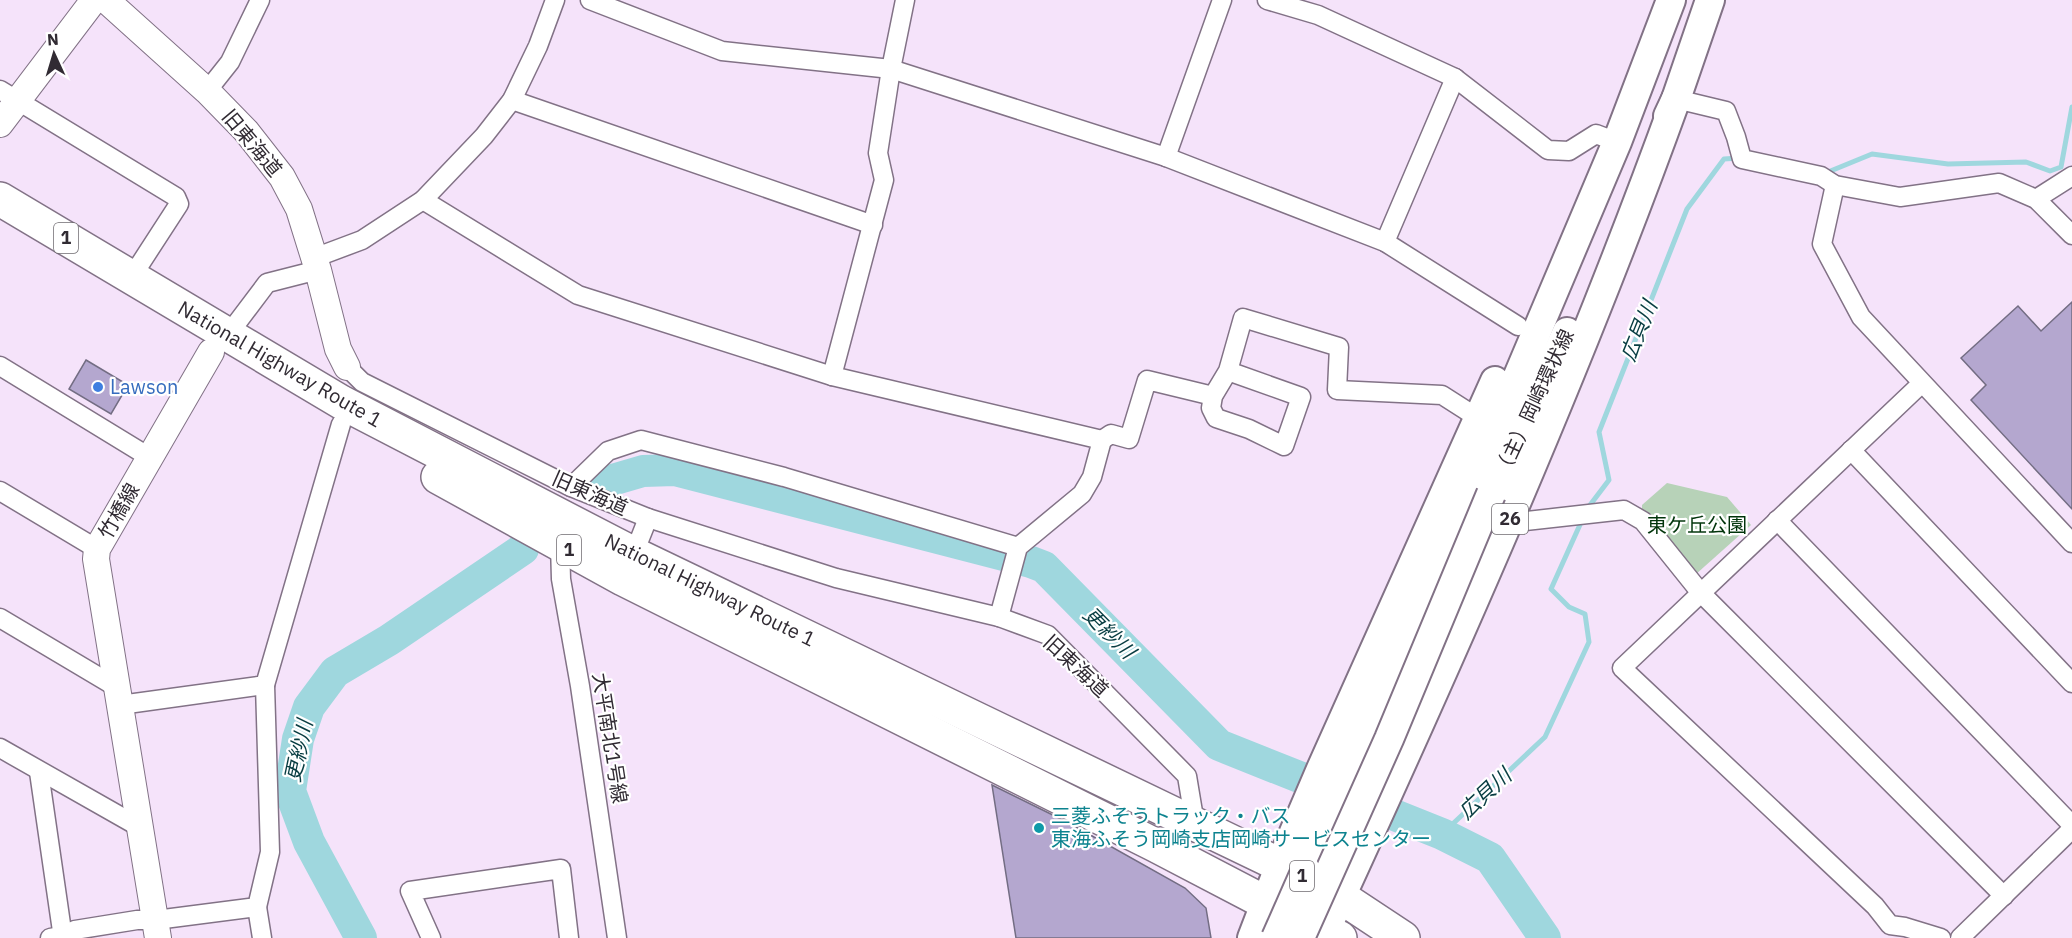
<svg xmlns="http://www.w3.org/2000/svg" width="2072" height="938" viewBox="0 0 2072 938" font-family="'IBM Plex Sans','Noto Sans JP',sans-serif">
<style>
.green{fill:#b7d2b8}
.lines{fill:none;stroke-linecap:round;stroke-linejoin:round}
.stream{stroke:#9fd7de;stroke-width:5}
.river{stroke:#9fd7de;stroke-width:32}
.building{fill:#b4a7cf;stroke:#736d83;stroke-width:1.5}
.street-casing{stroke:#827286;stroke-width:21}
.secondary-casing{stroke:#827286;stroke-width:28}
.primary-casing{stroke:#827286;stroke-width:32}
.highway-casing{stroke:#827286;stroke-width:36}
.street{stroke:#fff;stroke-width:18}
.secondary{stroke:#fff;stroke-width:26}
.primary{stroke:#fff;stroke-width:28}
.highway{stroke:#fff;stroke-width:33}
.primary-bridge-casing{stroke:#827286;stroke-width:32;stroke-linecap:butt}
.primary-bridge{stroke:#fff;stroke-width:28}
.shop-dot{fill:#3f7fe0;stroke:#fff;stroke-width:2}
.culture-dot{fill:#0f9aa8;stroke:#fff;stroke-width:2}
.labels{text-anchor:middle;stroke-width:4.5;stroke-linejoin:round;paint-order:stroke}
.shield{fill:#fff;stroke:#6f6b70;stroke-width:1.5}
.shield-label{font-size:18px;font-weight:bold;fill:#312b33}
.street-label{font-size:20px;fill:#312b33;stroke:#fff}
.shop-label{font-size:20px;fill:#366cbe;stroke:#fff;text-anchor:start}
.park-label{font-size:20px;fill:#00340a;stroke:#fff}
.culture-label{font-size:20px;fill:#0d838f;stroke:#fff;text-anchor:start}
.water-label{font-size:21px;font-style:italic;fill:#083d42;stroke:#fff}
</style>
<rect width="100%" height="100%" fill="#f5e3fa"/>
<!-- green -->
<path class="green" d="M1667 483 1727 497 1751 525 1695 575 1642 514V505Z"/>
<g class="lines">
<!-- stream -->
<g class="stream">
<path d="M1824 171 1828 172 1872 154 1948 164 2026 162 2050 171 2061 167 2072 107"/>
<path d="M1587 509 1609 480 1599 432 1687 209 1724 159 1739 158"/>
<path d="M1442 834 1545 737 1589 642 1585 614 1569 607 1551 589 1583 518"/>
</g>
<!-- river -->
<g class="river">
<path d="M602 483 643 471 675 470 1031 562 1044 567 1219 745 1442 834 1490 858 1545 938"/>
<path d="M361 938 309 842 290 791 298 739 309 707 335 672 389 640 523 549"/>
</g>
</g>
<!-- building -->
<g class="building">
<path d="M2072 302V509L1971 400 1986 385 1961 358 2018 306 2041 331Z"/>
<path d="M86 360 128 385 111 414 69 389Z"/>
<path d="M992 785 1069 823 1185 888 1206 908 1211 938H1016Z"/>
</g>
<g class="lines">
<!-- street casing -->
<g class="street-casing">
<g id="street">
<path d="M590 0 722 51 891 69 1166 157 1385 242 1518 326"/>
<path d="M1267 0 1318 15 1455 78 1548 150 1569 151 1596 134 1617 142"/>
<path d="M0 90 176 197 179 204 131 278"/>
<path d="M207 91 230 62 260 0"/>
<path d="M1676 99 1726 111 1736 137 1742 159 1821 176 1835 185 1900 197 1999 183 2036 199 2072 235"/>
<path d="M512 100 873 225"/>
<path d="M1166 157 1222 0"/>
<path d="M1835 185 1822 244 1861 317 2072 543"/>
<path d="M2036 199 2072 176"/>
<path d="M423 200 578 295 832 376 1102 440 1092 477 1082 494 1018 547 999 617"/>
<path d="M1385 242 1455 78"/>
<path d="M314 258 362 240 423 200 484 136 512 100 538 46 555 0"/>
<path d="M224 340 267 283 318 270"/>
<path d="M0 366 149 457"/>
<path d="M347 367 362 382 571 487 648 518 836 578 999 617 1048 635 1187 776 1195 824"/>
<path d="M1228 371 1301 397 1284 446 1249 429 1216 418 1211 408 1213 396 1228 371 1243 318 1339 347 1337 390 1442 395 1478 418"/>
<path d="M832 376 884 180 878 153 891 69 905 0"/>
<path d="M1921 384 1622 668 1875 906 1890 925 1905 927 1941 938"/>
<path d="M1102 440 1111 434 1129 439 1147 380 1213 396"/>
<path d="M1851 450 2072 683"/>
<path d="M571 487 608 451 641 440 784 477 1018 547"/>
<path d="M0 491 97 549"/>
<path d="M1777 520 2072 825"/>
<path d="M1509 523 1624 510 1643 521 1700 592 2004 896"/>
<path d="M560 544 561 579 580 686 617 938"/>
<path d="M631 561 648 518"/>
<path d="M0 618 116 687"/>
<path d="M120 705 265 685 341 424"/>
<path d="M0 748 141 828"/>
<path d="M39 772 63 938"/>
<path d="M257 907 262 938"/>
<path d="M50 938 62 936 75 930 137 920H156L257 907 270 852 265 685"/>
<path d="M431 938 410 891 561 869 569 938"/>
<path d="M1960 938 2072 829"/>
</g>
</g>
<!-- secondary casing -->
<g class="secondary-casing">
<g id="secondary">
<path d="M106 0 207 91 246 131 282 177 299 209 318 270 338 349 347 367"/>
<path d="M0 124 94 0"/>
<path d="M158 938 96 559 97 549 211 352"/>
</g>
</g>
<!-- primary casing -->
<g class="primary-casing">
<g id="primary">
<path d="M1668 116 1676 99 1710 0"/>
<path d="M1491 494 1567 332"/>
<path d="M1306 870 1471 487 1617 142 1671 0"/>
<path d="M1252 938 1280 865 1321 769 1495 381"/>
<path d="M1322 938C1449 662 1573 384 1676 99"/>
</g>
</g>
<!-- highway casing -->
<g class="highway-casing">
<g id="highway">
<path d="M0 199 341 402 634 554 1280 865 1341 897 1403 938"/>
<path d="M438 477 623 579 1155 845 1266 903 1340 938"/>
</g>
</g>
<!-- street -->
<use href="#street" class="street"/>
<!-- secondary -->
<use href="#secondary" class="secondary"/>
<!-- primary -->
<use href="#primary" class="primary"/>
<!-- highway -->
<use href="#highway" class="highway"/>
<!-- primary-bridge casing -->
<g class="primary-bridge-casing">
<g id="primary-bridge">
<path d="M1276 938 1306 870"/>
<path d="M1300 938 1389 739 1491 494"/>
</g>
</g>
<!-- primary-bridge -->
<use href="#primary-bridge" class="primary-bridge"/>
</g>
<!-- markers -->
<circle class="shop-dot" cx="98" cy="387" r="6"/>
<circle class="culture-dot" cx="1039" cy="828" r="6"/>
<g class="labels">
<!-- shield labels -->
<g class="shield">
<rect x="54" y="223" width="24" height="30" rx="4.5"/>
<rect x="1492" y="504" width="36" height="30" rx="4.5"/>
<rect x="557" y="535" width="24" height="30" rx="4.5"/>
<rect x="1290" y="861" width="24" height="30" rx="4.5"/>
</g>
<g class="shield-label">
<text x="66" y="244">1</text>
<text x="1510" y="525">26</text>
<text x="569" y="556">1</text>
<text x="1302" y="882">1</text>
</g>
<!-- street labels -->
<g class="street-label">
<text transform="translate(252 143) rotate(50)" y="7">旧東海道</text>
<text transform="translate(280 364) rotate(30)" y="7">National Highway Route 1</text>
<text transform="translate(1534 403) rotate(-65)" y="7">（主）岡崎環状線</text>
<text transform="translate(590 493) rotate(24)" y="7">旧東海道</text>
<text transform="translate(119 511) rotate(-60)" y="7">竹橋線</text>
<text transform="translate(710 590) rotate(26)" y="7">National Highway Route 1</text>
<text transform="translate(1076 666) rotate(43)" y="7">旧東海道</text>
<text transform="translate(610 738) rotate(81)" y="7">大平南北1号線</text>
</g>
<!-- shop labels -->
<g class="shop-label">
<text x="110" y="394">Lawson</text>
</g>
<!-- park labels -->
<g class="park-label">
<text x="1697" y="532">東ケ丘公園</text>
</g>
<!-- culture labels -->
<g class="culture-label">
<text x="1051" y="823">三菱ふそうトラック・バス<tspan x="1051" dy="23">東海ふそう岡崎支店岡崎サービスセンター</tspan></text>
</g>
<!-- water labels -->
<g class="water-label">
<text transform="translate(1639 331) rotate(-68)" y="7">広貝川</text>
<text transform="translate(1109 633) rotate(45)" y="7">更紗川</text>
<text transform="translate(299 751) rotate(-78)" y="7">更紗川</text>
<text transform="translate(1485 794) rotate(-43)" y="7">広貝川</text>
</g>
</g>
<!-- north arrow -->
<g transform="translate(54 54) rotate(356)" stroke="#ffffff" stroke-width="4.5" paint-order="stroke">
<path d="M0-4.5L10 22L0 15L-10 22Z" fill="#312b33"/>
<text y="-9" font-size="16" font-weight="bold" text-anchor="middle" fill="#312b33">N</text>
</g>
</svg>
